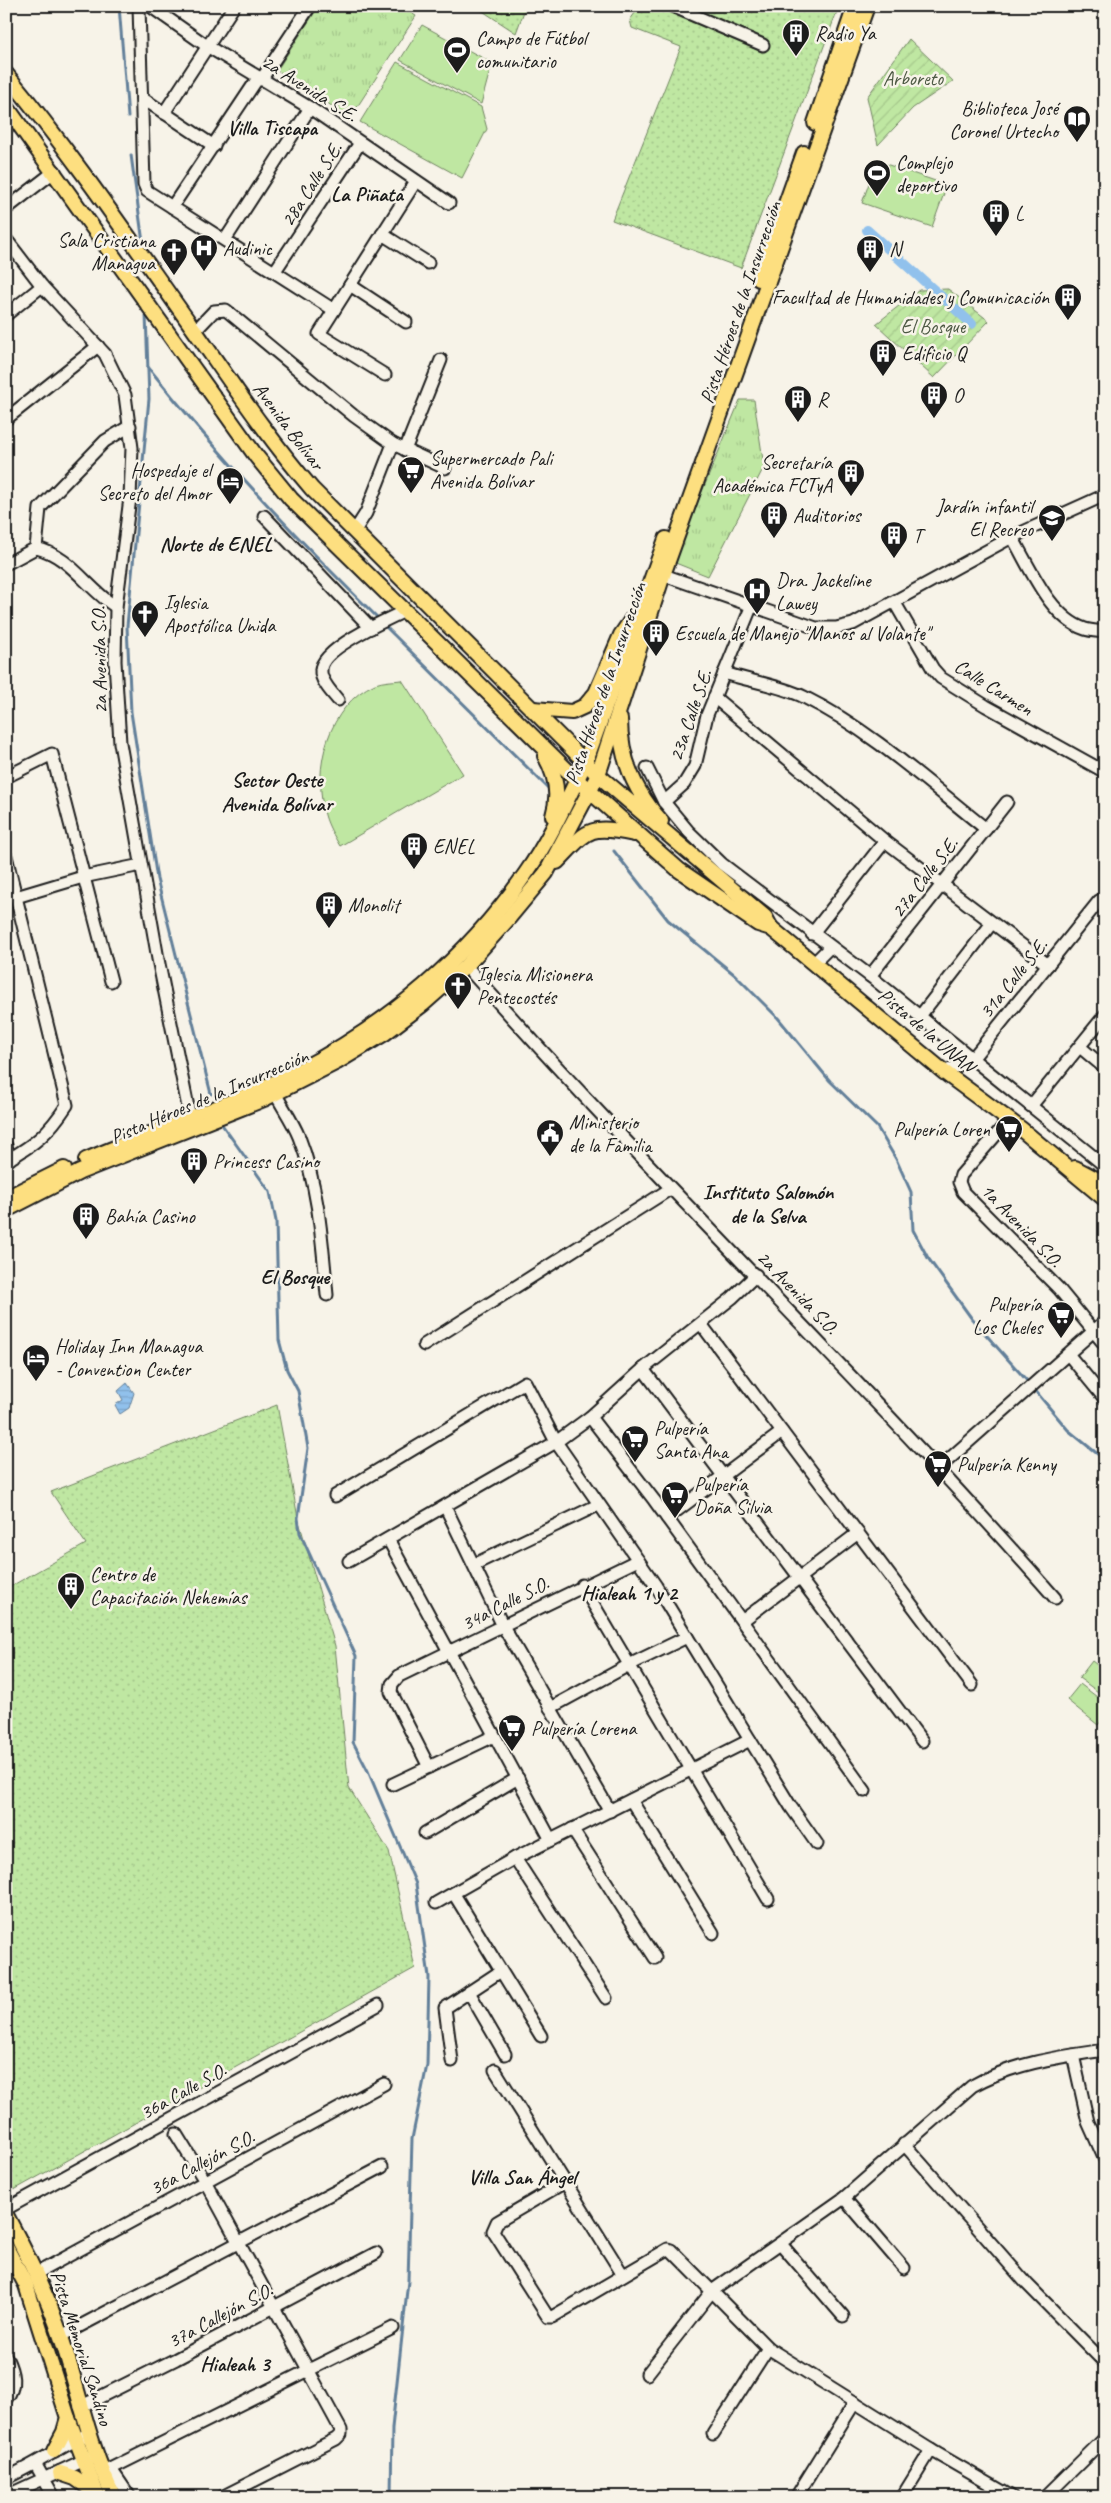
<svg xmlns="http://www.w3.org/2000/svg" width="1111" height="2503" viewBox="0 0 1111 2503" font-family="Caveat,sans-serif">
<style>
.grass{fill:url(#grass-dots);stroke:#6e825f}
.park{fill:url(#park-tufts);stroke:#6e825f}
.garden{fill:url(#garden-furrows);stroke:#6e825f}
.pitch{fill:#bfe7a2;stroke:#6e825f}
.water{fill:url(#water-rules);stroke:#627f99}
.lines{fill:none;stroke-linecap:round;stroke-linejoin:round}
.stream{stroke:#627f99;stroke-width:3}
.canal{stroke:#91c1ec;stroke-width:10}
.minor-casing{stroke:#1c1c1c;stroke-width:15}
.major-casing{stroke:#1c1c1c;stroke-width:18}
.minor{stroke:#f7f3e8;stroke-width:11}
.major{stroke:#fddf80;stroke-width:14}
.labels{text-anchor:middle;stroke-width:5;stroke-linejoin:round;paint-order:stroke}
.poi-label{font-size:20px;fill:#1c1c1c;stroke:#f7f3e8;text-anchor:start}
.park-label{font-size:20px;fill:#4d5944;stroke:#f7f3e8}
.street-label{font-size:20px;fill:#1c1c1c;stroke:#f7f3e8}
.neighbourhood-label{font-size:21px;font-weight:bold;fill:#1c1c1c;stroke:#f7f3e8}
</style>
<defs>
<pattern id="grass-dots" width="8" height="8" patternUnits="userSpaceOnUse" patternTransform="scale(1.25)"><rect width="8" height="8" fill="#bfe7a2"/><path d="M2 2h.1M6 6h.1" fill="none" stroke="#a4c68b" stroke-width="1.8" stroke-linecap="round"/></pattern>
<pattern id="park-tufts" width="24" height="20" patternUnits="userSpaceOnUse" patternTransform="scale(1.25)"><rect width="24" height="20" fill="#bfe7a2"/><path d="M3 7l-1-3M5 7V3M7 7l1-3M15 17l-1-3M17 17v-4M19 17l1-3" fill="none" stroke="#a4c68b"/></pattern>
<pattern id="garden-furrows" width="10" height="10" patternUnits="userSpaceOnUse" patternTransform="scale(1.25)"><rect width="10" height="10" fill="#bfe7a2"/><path d="M-1 1l2-2M0 10L10 0M9 11l2-2" fill="none" stroke="#a4c68b"/></pattern>
<pattern id="water-rules" width="6" height="5" patternUnits="userSpaceOnUse" patternTransform="scale(1.25)"><rect width="6" height="5" fill="#91c1ec"/><path d="M0 2.5h6" fill="none" stroke="#7ca5ca"/></pattern>
</defs>
<rect width="100%" height="100%" fill="#f7f3e8"/>
<filter id="ink" filterUnits="userSpaceOnUse"><feTurbulence type="fractalNoise" baseFrequency=".02" numOctaves="2"/><feDisplacementMap in="SourceGraphic" scale="10" xChannelSelector="R" yChannelSelector="G"/><feConvolveMatrix kernelMatrix="1 2 1 2 8 2 1 2 1" color-interpolation-filters="sRGB"/></filter>
<g filter="url(#ink)">
<!-- grass -->
<g class="grass">
<path d="M475 6H526L516 33Z"/>
<path d="M640 6H839L741 268 612 220 681 47 632 28 630 20Z"/>
<path d="M277 1405 298 1518 335 1646 349 1788 389 1851 415 1968 14 2190 6 2176V1589L86 1544 51 1492Z"/>
</g>
<!-- park -->
<g class="park">
<path d="M319 6H399L416 16 350 118 277 70Z"/>
<path d="M740 400H754L764 467 708 576 673 562Z"/>
</g>
<!-- garden -->
<g class="garden">
<path d="M909 39 953 81 913 108 878 145 867 97Z"/>
<path d="M948 289 989 321 934 378 876 324 919 290Z"/>
</g>
<!-- pitch -->
<g class="pitch">
<path d="M422 25 492 63 481 104 400 60Z"/>
<path d="M397 62 481 107 487 129 462 178 360 122Z"/>
<path d="M877 161 947 185 932 227 862 203Z"/>
<path d="M402 680 463 774 340 846C334 836 328 826 325 815 312 769 328 705 375 684 383 681 393 681 402 680Z"/>
<path d="M1092 1661 1105 1671V1697L1079 1678Z"/>
<path d="M1080 1684 1105 1703V1716L1098 1725 1067 1700Z"/>
</g>
<!-- water -->
<path class="water" d="M127 1383 134 1393 129 1408 120 1414 115 1405 123 1400 118 1391Z"/>
<g class="lines">
<!-- stream -->
<g class="stream">
<path d="M119 6 128 117"/>
<path d="M131 155 144 250"/>
<path d="M146 314 149 399 127 626 131 712 157 879 211 1094"/>
<path d="M148 367C220 457 298 540 380 620"/>
<path d="M384 625 548 788"/>
<path d="M614 851 668 920 735 975 778 1018 830 1081 877 1127 896 1159 911 1192 913 1230 928 1258 972 1319 1029 1383"/>
<path d="M223 1126 270 1192 276 1221 279 1340 287 1370 298 1391 308 1448 298 1518 300 1533 356 1656 353 1742 368 1771 416 1884 429 1977 427 2065 412 2139 408 2281 392 2428 391 2497"/>
<path d="M1033 1388 1068 1430 1105 1460"/>
</g>
<!-- canal -->
<path class="canal" d="M867 230 972 324"/>
<!-- minor casing -->
<g class="minor-casing">
<g id="minor">
<path d="M139 6 144 184 147 191 334 310"/>
<path d="M150 6 207 46 310 108 449 203"/>
<path d="M672 6 763 45"/>
<path d="M261 80 310 6"/>
<path d="M142 98 214 146"/>
<path d="M164 113 234 6"/>
<path d="M172 207 258 78"/>
<path d="M6 209 55 171"/>
<path d="M382 234 428 263"/>
<path d="M6 239 42 286 105 354 125 395 132 448 130 498 116 607 115 661 120 743 158 959 190 1117"/>
<path d="M225 240 310 108"/>
<path d="M275 271 360 143"/>
<path d="M350 285 406 322"/>
<path d="M6 315 42 286"/>
<path d="M195 331 214 311 226 310 354 416 393 444 445 468"/>
<path d="M385 375 319 334 416 181"/>
<path d="M6 419 98 346"/>
<path d="M405 450 441 360"/>
<path d="M264 516 371 628"/>
<path d="M354 532 366 513 393 444"/>
<path d="M1012 537C1030 567 1050 618 1085 629 1091 631 1099 631 1105 632"/>
<path d="M36 548 40 508 105 441 130 426"/>
<path d="M6 564 36 548C71 556 87 589 116 607"/>
<path d="M655 572 816 628H836L853 624 1012 537 1105 495"/>
<path d="M895 603 933 669 941 678 986 706 1105 772"/>
<path d="M724 673C749 681 782 686 804 697 871 730 928 783 986 829"/>
<path d="M714 697 885 841 1048 965"/>
<path d="M338 700C331 692 320 680 321 670 321 649 388 619 405 611"/>
<path d="M647 768 664 802 689 832 722 864 870 976 1105 1166"/>
<path d="M6 777 52 754 111 981"/>
<path d="M664 802 684 784 695 766 707 715 752 605"/>
<path d="M6 856 67 1105C48 1134 35 1144 6 1161"/>
<path d="M16 897 83 877 141 865"/>
<path d="M812 934 885 841"/>
<path d="M815 962 830 947"/>
<path d="M466 966C656 1182 865 1381 1055 1598"/>
<path d="M870 976 1007 802"/>
<path d="M920 1016 992 923"/>
<path d="M1080 1047 1105 1068"/>
<path d="M944 1072 972 1059 1099 901 1105 898"/>
<path d="M275 1093C283 1108 293 1122 299 1137 319 1188 322 1241 327 1295"/>
<path d="M1031 1106 1105 1015"/>
<path d="M1009 1120 961 1175 959 1182 963 1192 1059 1289 1105 1345"/>
<path d="M6 1146 10 1159"/>
<path d="M701 1324 972 1685"/>
<path d="M424 1345 670 1189"/>
<path d="M1068 1354 1105 1399"/>
<path d="M643 1369 922 1741"/>
<path d="M590 1417 654 1500 865 1791"/>
<path d="M939 1468 1105 1321"/>
<path d="M335 1496 525 1382 556 1442 656 1586 791 1807 817 1844"/>
<path d="M445 1506 503 1626 610 1811"/>
<path d="M667 1518 782 1432"/>
<path d="M388 1539 551 1840"/>
<path d="M349 1561 556 1442 590 1417 643 1369 732 1298 756 1275"/>
<path d="M475 1564 598 1505"/>
<path d="M582 1585 768 1899"/>
<path d="M742 1621 858 1533"/>
<path d="M550 1708 629 1665 687 1637"/>
<path d="M429 1767 391 1692 392 1684 399 1676 638 1560"/>
<path d="M393 1784 494 1736"/>
<path d="M631 1800 713 1933"/>
<path d="M572 1829 655 1958"/>
<path d="M425 1833 518 1778"/>
<path d="M515 1858 606 1998"/>
<path d="M454 1894 541 2036"/>
<path d="M436 1903 515 1858 750 1740"/>
<path d="M469 1992 505 2054"/>
<path d="M1073 2055 1088 2122 1105 2160"/>
<path d="M452 2061 445 2008 501 1971"/>
<path d="M495 2070 623 2275"/>
<path d="M176 2134 205 2181 341 2430V2434L336 2439 222 2497"/>
<path d="M904 2144 1027 2284 1105 2363"/>
<path d="M565 2182 497 2222 493 2231 548 2317H552L668 2249 671 2250 768 2348 931 2450 1012 2497"/>
<path d="M844 2198 904 2268"/>
<path d="M6 2209 378 2005"/>
<path d="M781 2244 843 2316"/>
<path d="M37 2273 384 2084"/>
<path d="M61 2336 382 2167"/>
<path d="M6 2357C13 2372 17 2386 6 2399"/>
<path d="M647 2374 712 2291 844 2198 972 2086C1013 2063 1058 2057 1105 2050"/>
<path d="M80 2407 176 2359 376 2253"/>
<path d="M713 2434 768 2348"/>
<path d="M36 2465 54 2497"/>
<path d="M111 2469 130 2497"/>
<path d="M104 2472 393 2328"/>
<path d="M6 2478C35 2465 60 2447 88 2434"/>
<path d="M6 2496 91 2457"/>
<path d="M796 2497 855 2402"/>
<path d="M902 2497 931 2450"/>
<path d="M1045 2497 1105 2438"/>
</g>
</g>
<!-- major casing -->
<g class="major-casing">
<g id="major">
<path d="M6 74C74 156 133 244 195 331 233 385 269 439 312 489L598 775 765 917 771 928"/>
<path d="M6 106 256 456 291 499 577 780 679 870 758 924 771 928 944 1072 1021 1129 1105 1199"/>
<path d="M815 123 855 6"/>
<path d="M759 279 804 153"/>
<path d="M533 709 572 712 585 706 596 693 621 635 632 619"/>
<path d="M620 719C620 758 635 792 661 821"/>
<path d="M545 756C556 775 560 794 553 816"/>
<path d="M557 862C588 830 588 824 634 834"/>
<path d="M86 1160C156 1130 230 1106 298 1071 389 1024 468 957 526 873 550 839 567 800 585 763L666 539"/>
<path d="M1075 1168 1105 1184"/>
<path d="M6 1198 64 1169"/>
<path d="M6 1210 80 1172 264 1099 337 1062 385 1033 423 1004 466 966 507 920 546 873 598 775 663 575 867 6"/>
<path d="M6 2215C27 2254 47 2294 61 2337 79 2391 89 2446 114 2497"/>
<path d="M6 2247 26 2285 68 2418 98 2497"/>
<path d="M54 2451 64 2432 68 2418"/>
<path d="M60 2473 75 2478 96 2493"/>
</g>
</g>
<!-- minor -->
<use href="#minor" class="minor"/>
<!-- major -->
<use href="#major" class="major"/>
</g>
</g>
<!-- icons -->
<defs>
<g id="building-pin" transform="scale(1.4375)"><path d="M0 17L-7.5 6A9.5 9.5 0 1 1 7.5 6Z" fill="#1c1c1c" stroke="#f7f3e8"/><path d="M-4-6H4V6H1V3H-1V6H-4ZM-2.5-4.3h1.7v1.8h-1.7ZM.8-4.3h1.7v1.8H.8ZM-2.5-1h1.7V.8h-1.7ZM.8-1h1.7V.8H.8Z" fill="#fff"/></g>
<g id="stadium-pin" transform="scale(1.4375)"><path d="M0 17L-7.5 6A9.5 9.5 0 1 1 7.5 6Z" fill="#1c1c1c" stroke="#f7f3e8"/><path d="M0-5a6.5 5 0 1 0 0 10a6.5 5 0 1 0 0-10ZM-3.5-1.8h7v3.6h-7Z" fill="#fff"/></g>
<g id="library-pin" transform="scale(1.4375)"><path d="M0 17L-7.5 6A9.5 9.5 0 1 1 7.5 6Z" fill="#1c1c1c" stroke="#f7f3e8"/><path d="M-6-4Q-3-5.5-.7-3.5V5Q-3 3-6 4ZM6-4Q3-5.5 .7-3.5V5Q3 3 6 4Z" fill="#fff"/></g>
<g id="hospital-pin" transform="scale(1.4375)"><path d="M0 17L-7.5 6A9.5 9.5 0 1 1 7.5 6Z" fill="#1c1c1c" stroke="#f7f3e8"/><path d="M-5-5h3v3.5h4V-5h3V5h-3V1.5h-4V5h-3Z" fill="#fff"/></g>
<g id="church-pin" transform="scale(1.4375)"><path d="M0 17L-7.5 6A9.5 9.5 0 1 1 7.5 6Z" fill="#1c1c1c" stroke="#f7f3e8"/><path d="M-1.2-6h2.4v3.5h3.3v2.4h-3.3V6h-2.4V-.1h-3.3v-2.4h3.3Z" fill="#fff"/></g>
<g id="supermarket-pin" transform="scale(1.4375)"><path d="M0 17L-7.5 6A9.5 9.5 0 1 1 7.5 6Z" fill="#1c1c1c" stroke="#f7f3e8"/><path d="M-6-5.5h2.5l.6 2H6L4.5 2H-2.5L-4.4-4H-6ZM-1.5 3.2a1.3 1.3 0 1 0 .1 0ZM3 3.2a1.3 1.3 0 1 0 .1 0Z" fill="#fff"/></g>
<g id="hotel-pin" transform="scale(1.4375)"><path d="M0 17L-7.5 6A9.5 9.5 0 1 1 7.5 6Z" fill="#1c1c1c" stroke="#f7f3e8"/><path d="M-6-4.5h1.5V1H6V5H4.5V3h-9V5H-6ZM-4 0a1.8 1.8 0 1 1 3.6 0ZM.5 0V-2.5h3Q6-2.5 6 0Z" fill="#fff"/></g>
<g id="school-pin" transform="scale(1.4375)"><path d="M0 17L-7.5 6A9.5 9.5 0 1 1 7.5 6Z" fill="#1c1c1c" stroke="#f7f3e8"/><path d="M0-5L7-2L0 1L-7-2ZM-4 1L0 2.5L4 1V4Q0 6-4 4Z" fill="#fff"/></g>
<g id="civic-pin" transform="scale(1.4375)"><path d="M0 17L-7.5 6A9.5 9.5 0 1 1 7.5 6Z" fill="#1c1c1c" stroke="#f7f3e8"/><path d="M-.6-6.5H3V-4.5H.6V-3L4-1V1h2V6H-6V1h2V-1L-.6-3ZM-1.2 2.5V6h2.4V2.5Z" fill="#fff"/></g>
</defs>
<g fill-rule="evenodd">
<use href="#building-pin" x="796" y="33"/>
<use href="#stadium-pin" x="457" y="50"/>
<use href="#library-pin" x="1077" y="119"/>
<use href="#stadium-pin" x="877" y="173"/>
<use href="#building-pin" x="996" y="213"/>
<use href="#hospital-pin" x="204" y="248"/>
<use href="#building-pin" x="870" y="249"/>
<use href="#church-pin" x="174" y="252"/>
<use href="#building-pin" x="1068" y="297"/>
<use href="#building-pin" x="883" y="353"/>
<use href="#building-pin" x="934" y="395"/>
<use href="#building-pin" x="798" y="399"/>
<use href="#supermarket-pin" x="411" y="470"/>
<use href="#building-pin" x="851" y="473"/>
<use href="#hotel-pin" x="230" y="481"/>
<use href="#building-pin" x="774" y="515"/>
<use href="#school-pin" x="1052" y="518"/>
<use href="#building-pin" x="894" y="535"/>
<use href="#hospital-pin" x="757" y="591"/>
<use href="#church-pin" x="145" y="614"/>
<use href="#building-pin" x="656" y="633"/>
<use href="#building-pin" x="414" y="846"/>
<use href="#building-pin" x="329" y="905"/>
<use href="#church-pin" x="458" y="986"/>
<use href="#supermarket-pin" x="1009" y="1129"/>
<use href="#civic-pin" x="550" y="1133"/>
<use href="#building-pin" x="194" y="1161"/>
<use href="#building-pin" x="86" y="1216"/>
<use href="#supermarket-pin" x="1061" y="1315"/>
<use href="#hotel-pin" x="36" y="1358"/>
<use href="#supermarket-pin" x="635" y="1439"/>
<use href="#supermarket-pin" x="938" y="1464"/>
<use href="#supermarket-pin" x="675" y="1495"/>
<use href="#building-pin" x="71" y="1586"/>
<use href="#supermarket-pin" x="512" y="1728"/>
</g>
<g class="labels">
<!-- poi labels -->
<g class="poi-label">
<text x="815" y="40">Radio Ya</text>
<text x="476" y="45">Campo de Fútbol<tspan x="476" dy="23">comunitario</tspan></text>
<text x="1058" y="115" text-anchor="end">Biblioteca José<tspan x="1058" dy="23">Coronel Urtecho</tspan></text>
<text x="896" y="169">Complejo<tspan x="896" dy="23">deportivo</tspan></text>
<text x="1015" y="220">L</text>
<text x="155" y="247" text-anchor="end">Sala Cristiana<tspan x="155" dy="23">Managua</tspan></text>
<text x="223" y="255">Audinic</text>
<text x="889" y="256">N</text>
<text x="1049" y="304" text-anchor="end">Facultad de Humanidades y Comunicación</text>
<text x="902" y="360">Edificio Q</text>
<text x="953" y="402">O</text>
<text x="817" y="406">R</text>
<text x="430" y="465">Supermercado Pali<tspan x="430" dy="23">Avenida Bolívar</tspan></text>
<text x="832" y="469" text-anchor="end">Secretaría<tspan x="832" dy="23">Académica FCTyA</tspan></text>
<text x="211" y="477" text-anchor="end">Hospedaje el<tspan x="211" dy="23">Secreto del Amor</tspan></text>
<text x="1033" y="513" text-anchor="end">Jardín infantil<tspan x="1033" dy="23">El Recreo</tspan></text>
<text x="793" y="522">Auditorios</text>
<text x="913" y="542">T</text>
<text x="776" y="587">Dra. Jackeline<tspan x="776" dy="23">Lawey</tspan></text>
<text x="164" y="609">Iglesia<tspan x="164" dy="23">Apostólica Unida</tspan></text>
<text x="675" y="640">Escuela de Manejo "Manos al Volante"</text>
<text x="433" y="853">ENEL</text>
<text x="348" y="912">Monolit</text>
<text x="477" y="981">Iglesia Misionera<tspan x="477" dy="23">Pentecostés</tspan></text>
<text x="569" y="1129">Ministerio<tspan x="569" dy="23">de la Familia</tspan></text>
<text x="990" y="1136" text-anchor="end">Pulpería Loren</text>
<text x="213" y="1168">Princess Casino</text>
<text x="105" y="1223">Bahía Casino</text>
<text x="1042" y="1311" text-anchor="end">Pulpería<tspan x="1042" dy="23">Los Cheles</tspan></text>
<text x="55" y="1353">Holiday Inn Managua<tspan x="55" dy="23">- Convention Center</tspan></text>
<text x="654" y="1435">Pulpería<tspan x="654" dy="23">Santa Ana</tspan></text>
<text x="957" y="1471">Pulpería Kenny</text>
<text x="694" y="1491">Pulpería<tspan x="694" dy="23">Doña Silvia</tspan></text>
<text x="90" y="1581">Centro de<tspan x="90" dy="23">Capacitación Nehemías</tspan></text>
<text x="531" y="1735">Pulpería Lorena</text>
</g>
<!-- park labels -->
<g class="park-label">
<text x="913" y="85">Arboreto</text>
<text x="933" y="333">El Bosque</text>
</g>
<!-- street labels -->
<g class="street-label">
<text transform="translate(310 88) rotate(32)" y="7">2a Avenida S.E.</text>
<text transform="translate(311 184) rotate(-57)" y="7">28a Calle S.E.</text>
<text transform="translate(740 302) rotate(-71)" y="7">Pista Héroes de la Insurrección</text>
<text transform="translate(289 426) rotate(53)" y="7">Avenida Bolívar</text>
<text transform="translate(99 660) rotate(-91)" y="7">2a Avenida S.O.</text>
<text transform="translate(605 683) rotate(-71)" y="7">Pista Héroes de la Insurrección</text>
<text transform="translate(994 687) rotate(32)" y="7">Calle Carmen</text>
<text transform="translate(690 715) rotate(-71)" y="7">23a Calle S.E.</text>
<text transform="translate(924 877) rotate(-52)" y="7">27a Calle S.E.</text>
<text transform="translate(1013 978) rotate(-51)" y="7">31a Calle S.E.</text>
<text transform="translate(927 1030) rotate(40)" y="7">Pista de la UNAN</text>
<text transform="translate(209 1096) rotate(-23)" y="7">Pista Héroes de la Insurrección</text>
<text transform="translate(1022 1225) rotate(46)" y="7">1a Avenida S.O.</text>
<text transform="translate(798 1292) rotate(46)" y="7">2a Avenida S.O.</text>
<text transform="translate(505 1603) rotate(-27)" y="7">34a Calle S.O.</text>
<text transform="translate(183 2091) rotate(-29)" y="7">36a Calle S.O.</text>
<text transform="translate(202 2162) rotate(-28)" y="7">36a Callejón S.O.</text>
<text transform="translate(220 2315) rotate(-28)" y="7">37a Callejón S.O.</text>
<text transform="translate(82 2348) rotate(72)" y="7">Pista Memorial Sandino</text>
</g>
<!-- neighbourhood labels -->
<g class="neighbourhood-label">
<text x="272" y="135">Villa Tiscapa</text>
<text x="367" y="201">La Piñata</text>
<text x="216" y="551">Norte de ENEL</text>
<text x="277" y="787">Sector Oeste<tspan x="277" dy="24">Avenida Bolívar</tspan></text>
<text x="768" y="1199">Instituto Salomón<tspan x="768" dy="24">de la Selva</tspan></text>
<text x="295" y="1284">El Bosque</text>
<text x="629" y="1600">Hialeah 1 y 2</text>
<text x="522" y="2184">Villa San Ángel</text>
<text x="235" y="2371">Hialeah 3</text>
</g>
</g>
<!-- margin -->
<rect width="1111" height="2503" fill="none" stroke="#f7f3e8" stroke-width="25"/>
<rect x="12" y="12" width="1086" height="2478" fill="none" stroke="#1c1c1c" stroke-width="2" filter="url(#ink)"/>
</svg>
